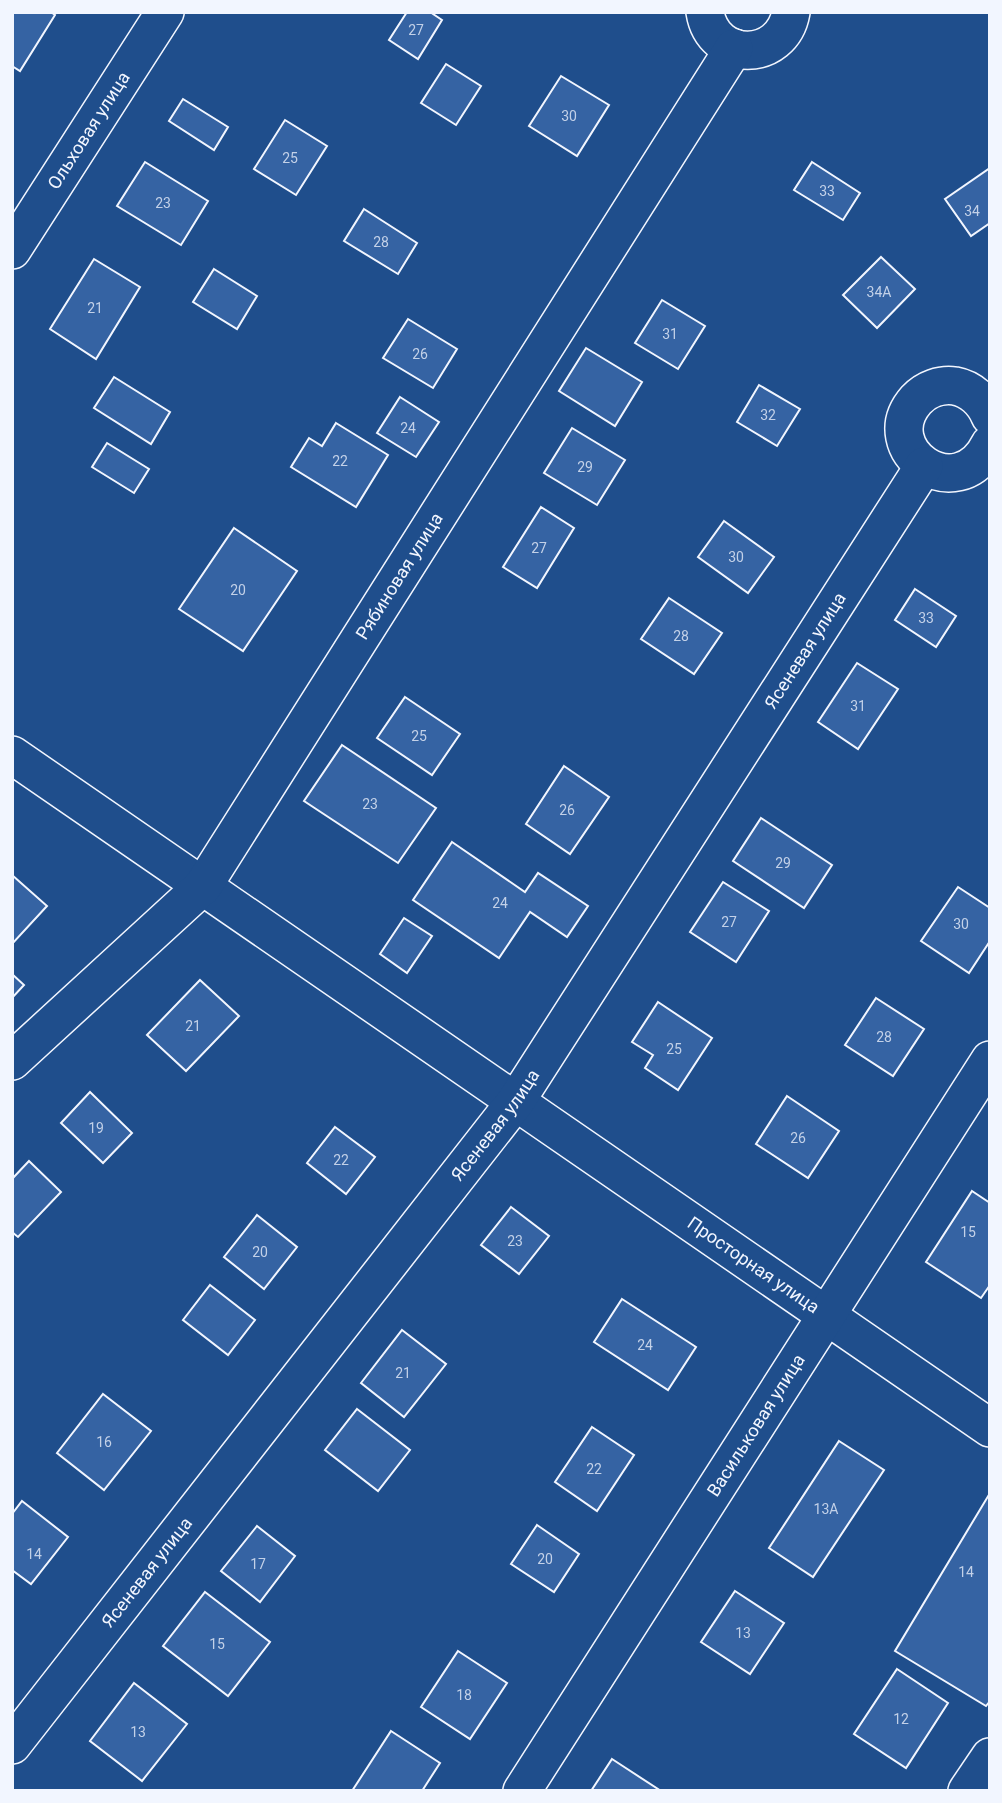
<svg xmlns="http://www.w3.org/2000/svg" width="1002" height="1803" viewBox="0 0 1002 1803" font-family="Roboto,sans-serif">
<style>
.building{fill:#3563a3;stroke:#f2f6ff;stroke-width:2}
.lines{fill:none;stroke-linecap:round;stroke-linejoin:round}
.minor-casing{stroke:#f2f6ff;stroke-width:40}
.minor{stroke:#1f4e8c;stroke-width:37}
.labels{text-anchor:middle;stroke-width:5;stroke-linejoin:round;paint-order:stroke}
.number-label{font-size:14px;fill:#c3d1e8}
.street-label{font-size:18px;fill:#f2f6ff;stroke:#1f4e8c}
</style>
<rect width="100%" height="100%" fill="#1f4e8c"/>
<!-- building -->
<g class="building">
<path d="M12 12H51L55 15 20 71 12 66Z"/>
<path d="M407 12H430L442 20 418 59 389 40Z"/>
<path d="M446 64 481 86 456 125 421 103Z"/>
<path d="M561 76 609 105 577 156 529 126Z"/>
<path d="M183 99 228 127 214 150 169 121Z"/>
<path d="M285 120 327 146 296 195 254 169Z"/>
<path d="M145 162 208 201 181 245 117 206Z"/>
<path d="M812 162 860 193 843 220 794 190Z"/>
<path d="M990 168V223L971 236 945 199Z"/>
<path d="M364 209 417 243 398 274 344 241Z"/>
<path d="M881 257 915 289 877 328 843 295Z"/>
<path d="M94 259 140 287 96 359 50 329Z"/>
<path d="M214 269 257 296 237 329 193 302Z"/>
<path d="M662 300 705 326 678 369 635 343Z"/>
<path d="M408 319 457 349 433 388 383 358Z"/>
<path d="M586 348 642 382 615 426 559 391Z"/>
<path d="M114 377 170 412 151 444 94 408Z"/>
<path d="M759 385 800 409 777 446 737 422Z"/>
<path d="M400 397 439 422 416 457 377 433Z"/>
<path d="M336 423 388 455 356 507 291 467 309 438 322 446Z"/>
<path d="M572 428 625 460 597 505 544 473Z"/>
<path d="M107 443 149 469 134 493 92 467Z"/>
<path d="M541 507 574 528 537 588 503 567Z"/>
<path d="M724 521 774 557 748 593 698 557Z"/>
<path d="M234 528 297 571 243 651 179 609Z"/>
<path d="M915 589 956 616 936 647 895 620Z"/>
<path d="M669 598 722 633 694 674 641 639Z"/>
<path d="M857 663 898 689 858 749 818 722Z"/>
<path d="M405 697 460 734 432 775 377 738Z"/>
<path d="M342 745 436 808 398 863 304 801Z"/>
<path d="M564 766 609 797 570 854 526 824Z"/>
<path d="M761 818 832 865 804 908 733 861Z"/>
<path d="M452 842 525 892 538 873 588 906 567 937 530 912 499 958 413 900Z"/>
<path d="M12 875 47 906 12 944Z"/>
<path d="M723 882 769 911 736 962 690 932Z"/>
<path d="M958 887 990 908V941L969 973 921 941Z"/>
<path d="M404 918 432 936 407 973 380 954Z"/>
<path d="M12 974 24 985 12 998Z"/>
<path d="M200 980 239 1016 186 1071 147 1035Z"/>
<path d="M876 998 924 1029 893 1076 845 1045Z"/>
<path d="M658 1002 712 1038 678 1090 645 1068 653 1055 632 1042Z"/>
<path d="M90 1092 132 1133 103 1163 61 1123Z"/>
<path d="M787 1096 839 1131 808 1178 756 1144Z"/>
<path d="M335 1127 375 1157 346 1194 307 1163Z"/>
<path d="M29 1161 61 1192 18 1237 12 1232V1179Z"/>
<path d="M972 1191 990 1203V1285L981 1298 926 1262Z"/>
<path d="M511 1207 549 1236 519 1274 481 1245Z"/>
<path d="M257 1215 297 1247 264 1289 224 1257Z"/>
<path d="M210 1285 255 1320 228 1355 183 1320Z"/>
<path d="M622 1299 696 1347 668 1390 594 1342Z"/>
<path d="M402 1330 446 1364 404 1417 361 1383Z"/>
<path d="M103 1394 151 1431 104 1490 57 1453Z"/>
<path d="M357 1409 410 1450 378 1491 325 1450Z"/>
<path d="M592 1427 634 1455 597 1511 555 1482Z"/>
<path d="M839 1441 884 1470 813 1577 769 1548Z"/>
<path d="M990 1493V1701L986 1706 895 1651Z"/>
<path d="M22 1501 68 1537 31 1584 12 1570V1514Z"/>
<path d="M537 1525 579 1554 554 1592 511 1564Z"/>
<path d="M257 1526 295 1556 260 1602 221 1571Z"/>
<path d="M735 1591 784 1623 750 1674 701 1642Z"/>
<path d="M205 1592 270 1642 228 1696 163 1646Z"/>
<path d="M458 1651 507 1683 470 1739 421 1707Z"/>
<path d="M897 1669 948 1703 906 1768 854 1734Z"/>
<path d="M134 1683 187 1724 142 1781 90 1741Z"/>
<path d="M391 1731 440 1763 422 1791H352Z"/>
<path d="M612 1759 661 1791H591Z"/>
</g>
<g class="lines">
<!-- minor casing -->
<g class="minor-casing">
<g id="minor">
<path d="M705 12C713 63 782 63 791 12"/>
<path id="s1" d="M12 250 165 12"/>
<path d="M990 416C984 401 971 389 955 386 941 384 926 389 916 400 873 449 957 510 990 444"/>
<path id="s2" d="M12 755 990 1428"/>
<path id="s3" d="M12 1061 203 886 734 48"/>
<path id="s4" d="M12 1745 516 1101 924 466"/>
<path id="s5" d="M522 1791 990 1060"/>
<path d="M967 1791 990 1757"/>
</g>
</g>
<!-- minor -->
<use href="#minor" class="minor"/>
</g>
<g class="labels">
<!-- number labels -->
<g class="number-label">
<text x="416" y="35">27</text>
<text x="569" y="121">30</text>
<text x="290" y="163">25</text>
<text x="827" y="196">33</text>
<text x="163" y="208">23</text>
<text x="972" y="216">34</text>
<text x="381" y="247">28</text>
<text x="879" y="297">34А</text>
<text x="95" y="313">21</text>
<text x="670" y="339">31</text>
<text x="420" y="359">26</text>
<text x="768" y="420">32</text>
<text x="408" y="433">24</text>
<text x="340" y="466">22</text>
<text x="585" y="472">29</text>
<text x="539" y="553">27</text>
<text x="736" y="562">30</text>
<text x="238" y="595">20</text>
<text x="926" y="623">33</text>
<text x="681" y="641">28</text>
<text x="858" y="711">31</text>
<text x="419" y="741">25</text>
<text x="370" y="809">23</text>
<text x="567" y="815">26</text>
<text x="783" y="868">29</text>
<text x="500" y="908">24</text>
<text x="729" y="927">27</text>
<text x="961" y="929">30</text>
<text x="193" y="1031">21</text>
<text x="884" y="1042">28</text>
<text x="674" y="1054">25</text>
<text x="96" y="1133">19</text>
<text x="798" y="1143">26</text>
<text x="341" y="1165">22</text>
<text x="968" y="1237">15</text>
<text x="515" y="1246">23</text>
<text x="260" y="1257">20</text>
<text x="645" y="1350">24</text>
<text x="403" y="1378">21</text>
<text x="104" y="1447">16</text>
<text x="594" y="1474">22</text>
<text x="826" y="1514">13А</text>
<text x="34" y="1559">14</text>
<text x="545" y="1564">20</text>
<text x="258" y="1569">17</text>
<text x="966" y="1577">14</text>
<text x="743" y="1638">13</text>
<text x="217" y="1649">15</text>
<text x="464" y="1700">18</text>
<text x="901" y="1724">12</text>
<text x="138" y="1737">13</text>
</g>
<!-- street labels -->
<g class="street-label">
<text dy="6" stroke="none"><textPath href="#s1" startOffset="142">Ольховая улица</textPath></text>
<text dy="6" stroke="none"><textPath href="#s3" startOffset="626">Рябиновая улица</textPath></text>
<text dy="6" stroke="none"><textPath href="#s4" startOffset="1353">Ясеневая улица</textPath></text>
<text dy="6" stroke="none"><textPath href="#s4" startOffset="786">Ясеневая улица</textPath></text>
<text dy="6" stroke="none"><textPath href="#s2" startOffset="900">Просторная улица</textPath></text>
<text dy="6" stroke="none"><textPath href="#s5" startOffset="434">Васильковая улица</textPath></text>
<text dy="6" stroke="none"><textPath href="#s4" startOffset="219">Ясеневая улица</textPath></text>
</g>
</g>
<!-- border -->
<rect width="1002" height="1803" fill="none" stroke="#f2f6ff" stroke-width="28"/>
</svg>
